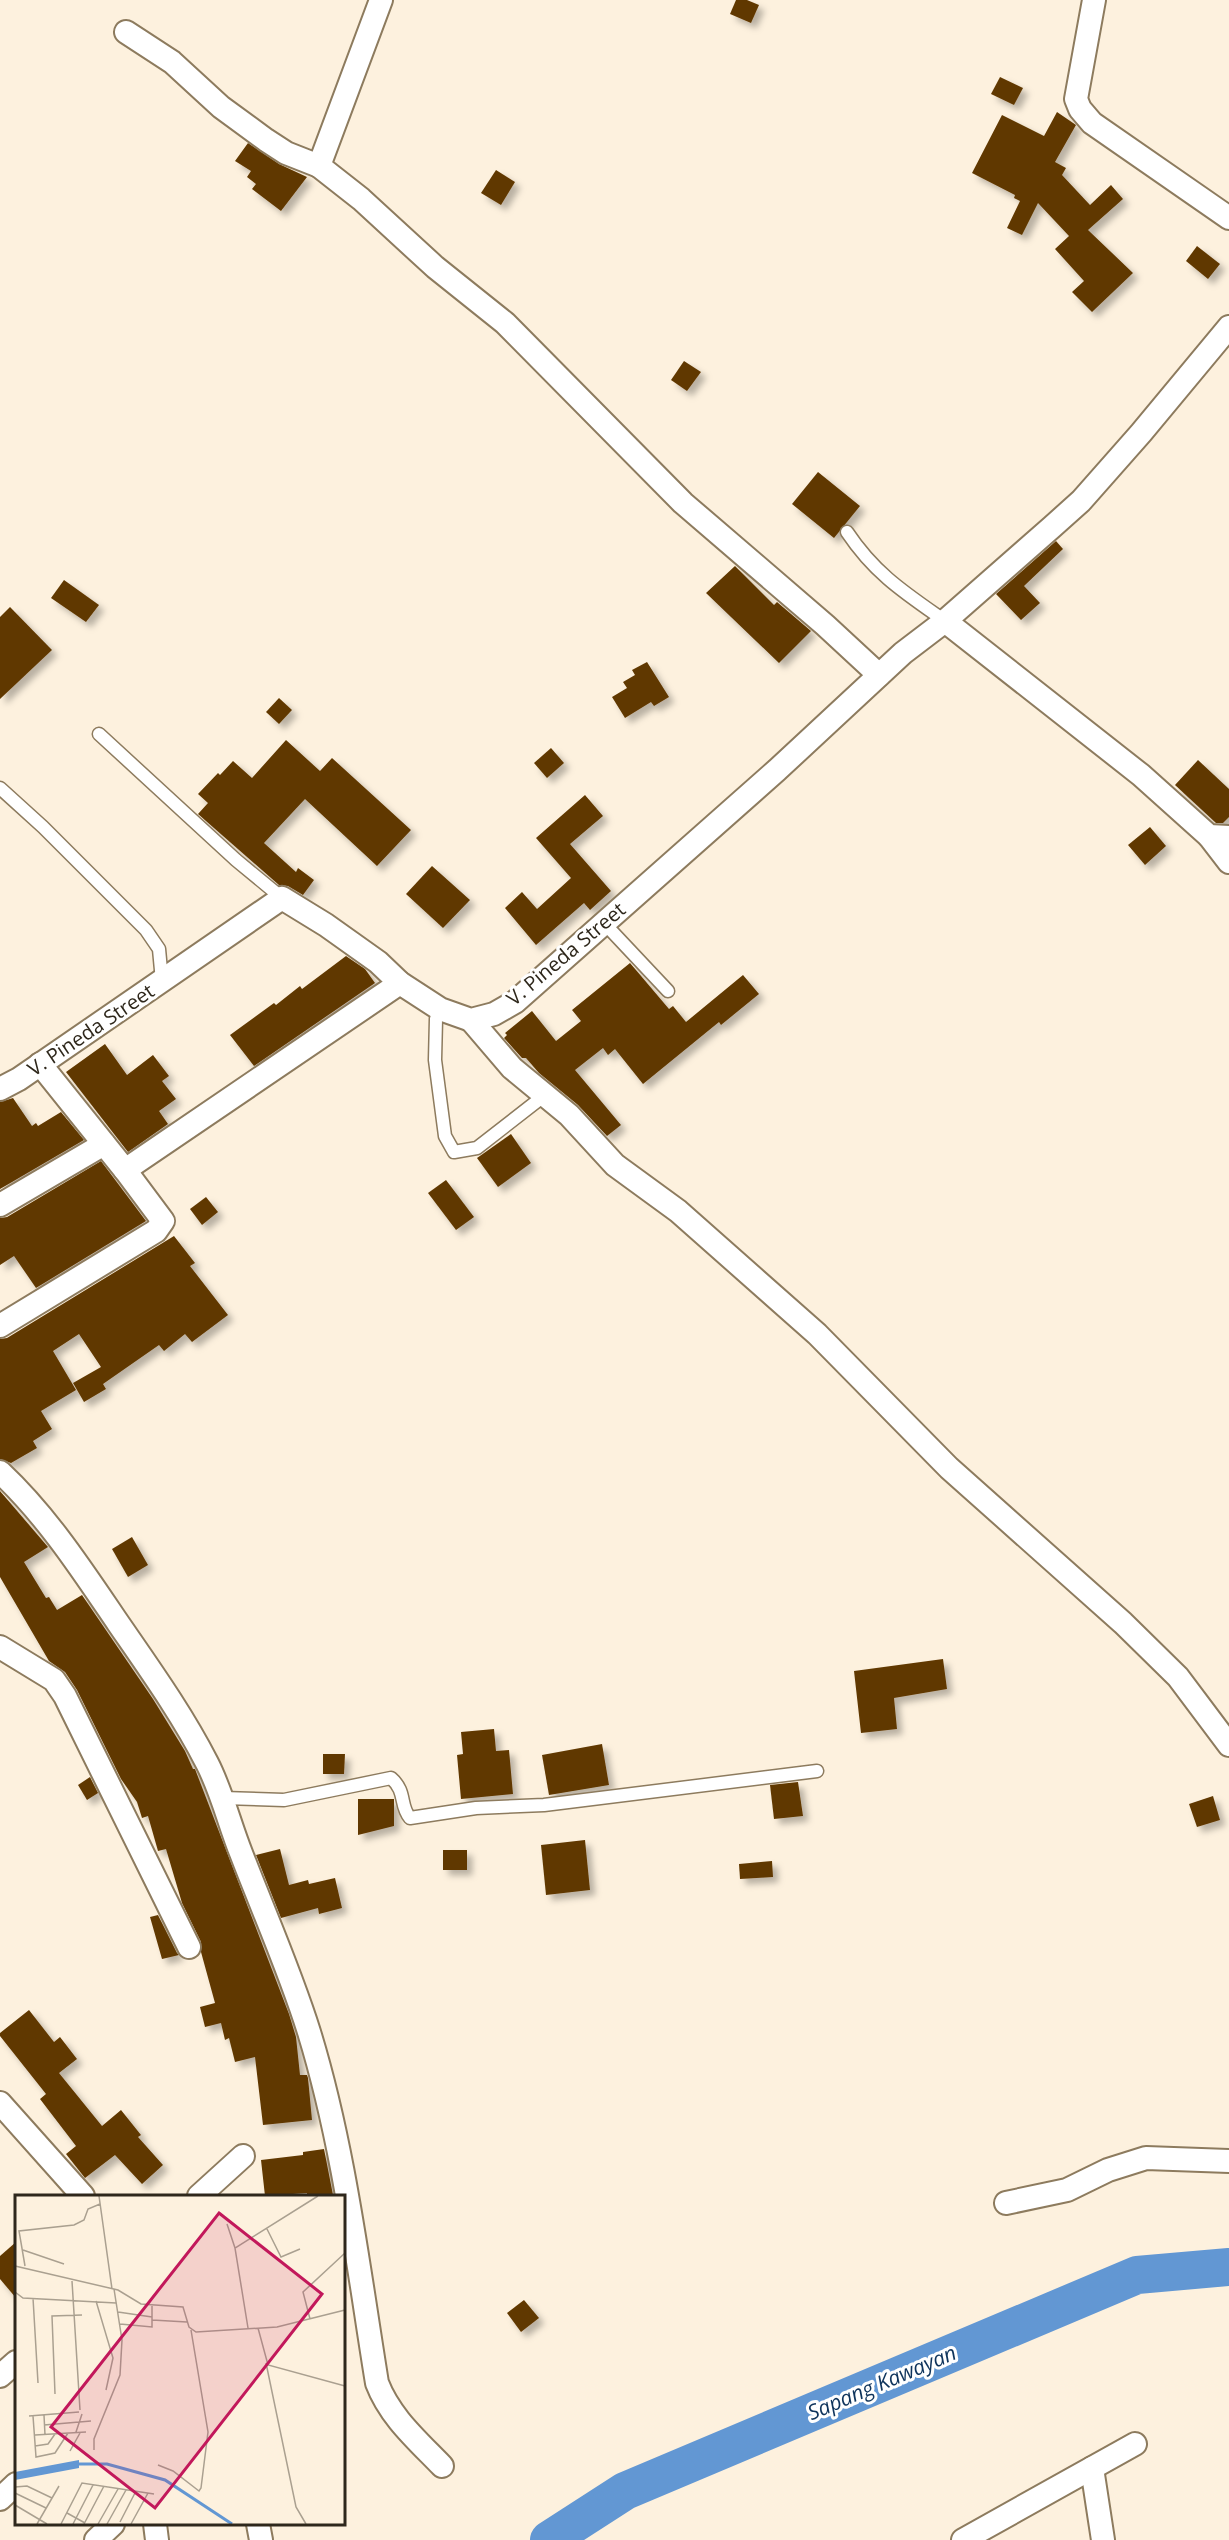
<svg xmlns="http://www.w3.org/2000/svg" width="1229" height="2540" viewBox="0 0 1229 2540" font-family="'Open Sans',sans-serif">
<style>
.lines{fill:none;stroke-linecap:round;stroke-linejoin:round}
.river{stroke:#6297d3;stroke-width:38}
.building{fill:#613900;filter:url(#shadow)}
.service-casing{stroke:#8d7b5e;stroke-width:15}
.minor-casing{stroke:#8d7b5e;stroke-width:26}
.service{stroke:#fff;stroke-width:12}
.minor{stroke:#fff;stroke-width:22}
.labels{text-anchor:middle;stroke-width:6;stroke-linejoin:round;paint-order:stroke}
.street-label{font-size:20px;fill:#2e271b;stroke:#fff}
.water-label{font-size:21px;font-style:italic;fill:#0f345c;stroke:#fff}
.inset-river{fill:none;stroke:#6297d3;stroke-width:3}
.inset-road{fill:none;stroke:#aaa090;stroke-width:1.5}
.view{fill:#c2185b;fill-opacity:0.15;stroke:#c2185b;stroke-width:3}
.inset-edge{fill:none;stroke:#2e271b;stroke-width:3}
</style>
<defs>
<filter id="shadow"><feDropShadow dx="5.5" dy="5.5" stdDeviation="3" flood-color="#0004"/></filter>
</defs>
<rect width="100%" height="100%" fill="#fdf1de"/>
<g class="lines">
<!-- river -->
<path class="river" d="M549 2540 625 2491 1137 2275 1229 2267"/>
</g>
<!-- building -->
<g class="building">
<path d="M736 0H747L759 5 751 23 730 14Z"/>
<path d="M1000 77 1023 88 1014 105 991 94Z"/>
<path d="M1057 112 1076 125 1055 162 1066 168 1062 175 1090 205 1111 185 1123 199 1088 230 1133 273 1092 312 1072 292 1084 281 1055 249 1069 236 1038 203 1022 235 1007 228 1020 201 1014 198 1015 195 972 173 1002 115 1044 136Z"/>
<path d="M248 143 279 164 307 177 281 211 252 189 256 184 247 177 251 171 235 161Z"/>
<path d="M496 170 515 182 501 205 481 193Z"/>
<path d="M1197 246 1220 264 1208 279 1186 261Z"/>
<path d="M684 361 701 372 687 391 671 380Z"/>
<path d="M818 472 860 506 834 538 792 504Z"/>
<path d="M1056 541 1063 549 1024 586 1040 603 1021 620 996 594Z"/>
<path d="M735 566 774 605 777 602 811 631 779 663 706 593Z"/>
<path d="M64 580 99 605 86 622 51 598Z"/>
<path d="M10 607 52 650 0 699V617Z"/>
<path d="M647 662 669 697 654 706 651 702 625 718 612 697 627 688 623 682 635 675 632 670Z"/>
<path d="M279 698 292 710 279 724 266 712Z"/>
<path d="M286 740 320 771 332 758 411 830 377 866 305 799 264 843 296 872 298 868 314 880 303 895 288 886 279 885 198 814 208 803 198 794 218 773 220 775 233 761 252 778Z"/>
<path d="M551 748 564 763 547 778 534 763Z"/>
<path d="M1198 760 1229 789V817L1223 823H1216L1175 785Z"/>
<path d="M585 795 603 816 570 844 611 891 590 910 584 903 536 945 505 908 522 892 537 909 571 878 536 838Z"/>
<path d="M1150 827 1166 846 1145 865 1128 845Z"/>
<path d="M432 866 470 900 443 928 406 894Z"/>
<path d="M346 956 365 969 375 983 254 1066 230 1035 274 1003 276 1005 300 986 302 989Z"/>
<path d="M630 963 669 1009 673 1006 686 1022 743 975 759 994 721 1025 719 1022 643 1084 615 1049 608 1055 603 1048 575 1070 621 1125 607 1136 578 1105 539 1073 526 1058H522L504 1038 507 1035 505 1033 532 1011 556 1041 581 1021 572 1010Z"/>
<path d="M105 1044 127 1075 153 1055 169 1076 162 1081 176 1099 159 1111 168 1124 128 1152 66 1072Z"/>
<path d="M13 1098 32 1126 36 1123 38 1126 61 1112 84 1140 0 1189V1102Z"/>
<path d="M511 1134 531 1163 498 1187 477 1158Z"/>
<path d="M101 1161 146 1221 36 1288 14 1256 0 1265V1218L7 1217Z"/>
<path d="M446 1180 474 1217 456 1230 428 1193Z"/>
<path d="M206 1197 218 1212 202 1225 190 1209Z"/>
<path d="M174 1236 195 1263 190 1266 228 1315 192 1342 185 1334 164 1351 159 1345 103 1384 106 1389 84 1402 73 1383 101 1367 79 1334 53 1351 76 1390 41 1411 52 1429 33 1441 37 1448 11 1463 0 1459V1339L7 1338Z"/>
<path d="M0 1491 48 1547 24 1562 46 1598 49 1597 57 1610 82 1595 153 1699 185 1751 193 1769H195L289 2014 296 2037 300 2075H307L308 2078 312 2120 263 2125 255 2057 235 2062 229 2038 225 2040 221 2023 205 2027 200 2007 215 2003 201 1952V1942L182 1903 166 1849 158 1851 148 1816 142 1818 137 1802 121 1779 77 1690 65 1672 49 1661 0 1577Z"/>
<path d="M132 1537 148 1565 128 1577 112 1549Z"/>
<path d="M943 1659 947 1689 894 1698 897 1729 861 1733 854 1671Z"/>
<path d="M494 1729 496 1751 509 1750 513 1794 461 1799 457 1755 463 1754 461 1732Z"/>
<path d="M602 1744 609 1785 549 1795 542 1755Z"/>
<path d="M323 1754H345L344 1774H323Z"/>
<path d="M90 1777 98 1793 87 1800 78 1785Z"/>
<path d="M798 1782 803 1816 774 1819 770 1785Z"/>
<path d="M1213 1796 1220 1820 1197 1827 1189 1804Z"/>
<path d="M358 1799H394V1826L358 1835Z"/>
<path d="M585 1840 590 1890 546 1895 541 1845Z"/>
<path d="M280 1849 289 1885 308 1880 309 1884 335 1878 342 1908 319 1914 318 1908 281 1918 256 1855Z"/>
<rect x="443" y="1850" width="24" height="20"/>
<path d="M772 1861 773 1877 740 1879 739 1864Z"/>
<path d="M158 1915 177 1953 179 1955 162 1959 150 1917Z"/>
<path d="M29 2010 54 2042 60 2037 77 2059 59 2073 102 2126 121 2110 141 2135 138 2137 163 2165 142 2184 115 2155 85 2178 66 2154 76 2146 40 2099 46 2094 0 2036V2033Z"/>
<path d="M324 2149 333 2195 307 2196V2193L265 2196 261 2160 303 2155V2152Z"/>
<path d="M16 2242V2298L0 2279V2256Z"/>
<path d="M524 2300 539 2318 521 2332 507 2313Z"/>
</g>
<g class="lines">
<!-- service casing -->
<g class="service-casing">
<g id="service">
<path d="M847 532C875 574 905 593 945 621"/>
<path d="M99 734 236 860 282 898"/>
<path d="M0 788 43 827 146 930 159 949 162 981"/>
<path d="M604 923 668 991"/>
<path d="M440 1009 436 1019 435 1060 445 1136 454 1152 477 1148 545 1095"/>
<path d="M223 1798 284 1800 391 1778C407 1792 399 1805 410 1818L476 1808 544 1805 817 1771"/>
</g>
</g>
<!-- minor casing -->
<g class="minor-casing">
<g id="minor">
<path d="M381 0 319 166 361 199 435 267 505 323 683 503 825 625 879 675"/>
<path d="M1094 0 1076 99 1080 109 1092 123 1229 218"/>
<path d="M126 32 172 62 221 107 266 140 286 153 319 166"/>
<path d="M945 621 1141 775 1209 836 1229 837"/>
<path d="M1209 836 1229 862"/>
<path d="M471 1020 512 1068 569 1115 615 1165 678 1211 817 1334 949 1468 1123 1623 1178 1677 1229 1745"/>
<path d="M0 1089 19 1079 282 898 326 925 378 962 400 983 440 1009 471 1020 494 1014 515 1002 777 770 903 653 945 621 1052 527 1081 501 1141 433 1229 327"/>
<path d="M125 1170 400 983"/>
<path d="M0 1205 104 1144"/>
<path d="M0 1326 156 1231 163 1221 125 1170 40 1064"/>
<path d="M0 1472C47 1516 82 1570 118 1623 149 1668 182 1714 207 1763 222 1792 229 1823 241 1853 264 1913 290 1971 309 2032 344 2146 358 2266 377 2383 390 2417 417 2440 442 2466"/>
<path d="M0 1647 54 1680 65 1696 189 1947"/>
<path d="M0 2103 83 2196"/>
<path d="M199 2196 243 2156"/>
<path d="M1006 2203 1067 2190 1108 2170 1146 2158 1229 2161"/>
<path d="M0 2376 16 2362"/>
<path d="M1092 2468 1103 2540"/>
<path d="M0 2499 16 2484"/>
<path d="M155 2524 157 2540"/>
<path d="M258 2524 261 2540"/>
<path d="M96 2540 113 2524"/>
<path d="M963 2540 1135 2444"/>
</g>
</g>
<!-- service -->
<use href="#service" class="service"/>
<!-- minor -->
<use href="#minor" class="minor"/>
</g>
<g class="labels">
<!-- street labels -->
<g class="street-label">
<text transform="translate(566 954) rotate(-40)" y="7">V. Pineda Street</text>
<text transform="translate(91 1030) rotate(-34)" y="7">V. Pineda Street</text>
</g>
<!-- water labels -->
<g class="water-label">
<text transform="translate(882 2383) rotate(-23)" y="7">Sapang Kawayan</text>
</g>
</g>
<!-- overview -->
<g transform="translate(15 2195)">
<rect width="330" height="330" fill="#fdf1de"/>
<path d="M64 265V273L0 285V277Z" fill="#6297d3"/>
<path class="inset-river" d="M60 269H92L150 285 217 329"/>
<path class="inset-road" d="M84 1 97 94M212 29 220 53M252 34 266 62 285 54M8 55 49 69M0 71 103 95 126 109 168 112 174 132 181 137 262 132 330 115M10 71 4 36 59 30 69 25 73 14 85 9M57 86 65 215M0 97 8 103 101 108M18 103 23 188M81 106 98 163 91 195M103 117 137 122M295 124 288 97 330 58M137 125 172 127M105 129 137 132V111M233 133 220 53 303 1M243 133 253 170 330 191M251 168 281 312 291 329M40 199 37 121 67 120M29 220 30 240M14 221 64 217M18 221 21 262 40 258 53 238M29 230 76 226M61 237 67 219M20 240 71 237M20 251 33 249 40 239M79 255V244L105 180 107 145 99 94M55 256 65 238M143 270 158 276 184 296 186 293 193 237 176 135M0 292 12 291 37 303M0 298 31 313M0 310 32 329M52 318 70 328M105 327 121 296M22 329 44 291M46 329 67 288 139 299M58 329 78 290M69 329 89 291M83 329 103 294M92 329 111 295M116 329 133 298"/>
<path class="view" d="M204 18 307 99 140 313 36 232Z"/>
<rect width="330" height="330" class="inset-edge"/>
</g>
</svg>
